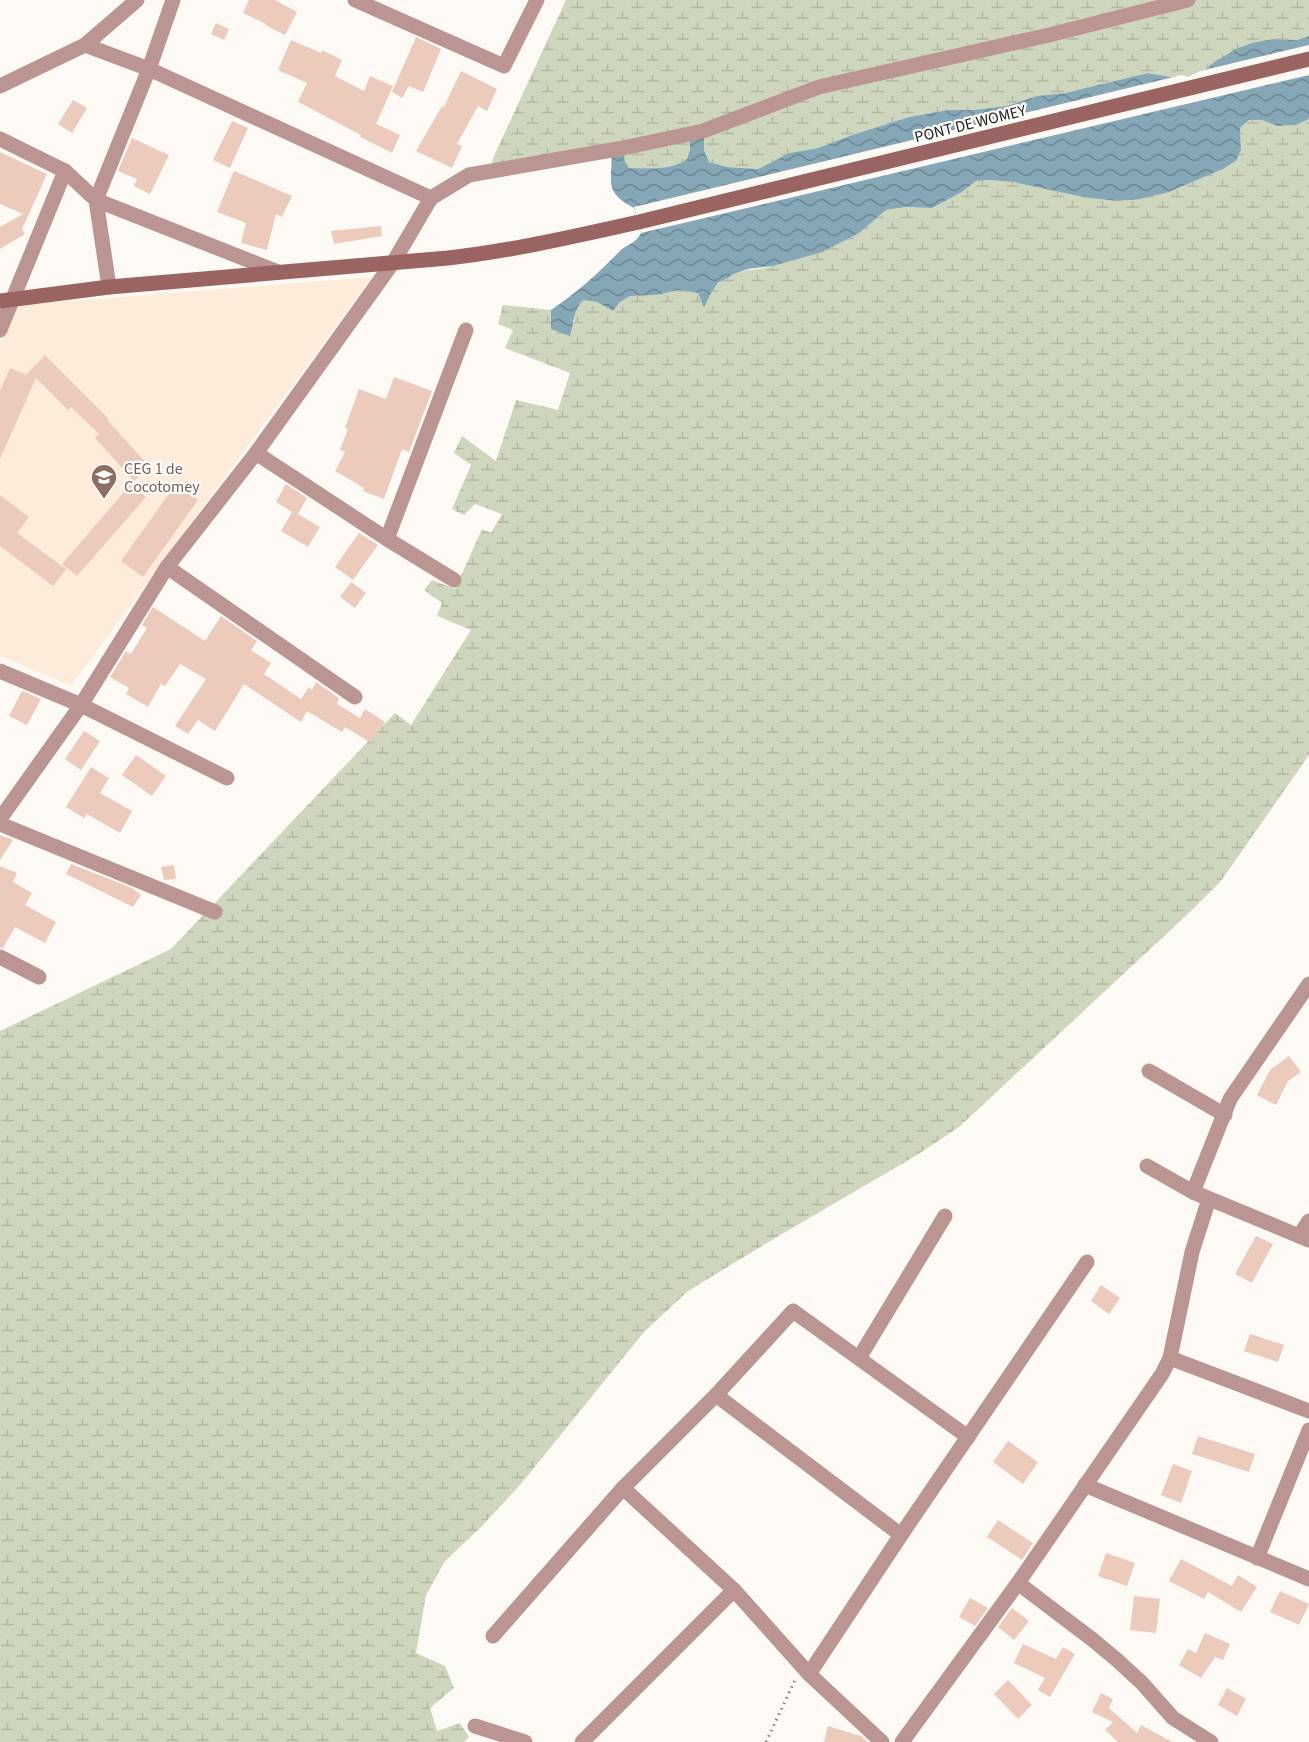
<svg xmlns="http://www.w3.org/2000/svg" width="1309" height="1742" viewBox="0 0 1309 1742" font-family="'Source Sans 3',sans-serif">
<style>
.education{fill:#feecdb}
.wetland{fill:url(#wetland-marsh)}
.water{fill:url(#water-waves)}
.pier{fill:#fdf9f5}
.building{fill:#eccabc}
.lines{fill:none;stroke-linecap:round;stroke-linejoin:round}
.path{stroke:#89837e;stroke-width:3;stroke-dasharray:1.5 4.5;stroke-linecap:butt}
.minor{stroke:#bb9592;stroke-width:15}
.secondary{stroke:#996461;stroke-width:15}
.labels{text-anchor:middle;stroke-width:4.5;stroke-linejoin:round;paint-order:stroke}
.street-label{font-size:16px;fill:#231c15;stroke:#fff}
.education-label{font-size:16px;fill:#785e54;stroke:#fff;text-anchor:start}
</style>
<defs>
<pattern id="wetland-marsh" width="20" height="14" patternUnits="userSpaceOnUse" patternTransform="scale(1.5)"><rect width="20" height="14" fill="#ced7be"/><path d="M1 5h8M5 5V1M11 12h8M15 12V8" fill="none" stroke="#b1b8a2"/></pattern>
<pattern id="water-waves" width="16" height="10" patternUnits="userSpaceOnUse" patternTransform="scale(1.5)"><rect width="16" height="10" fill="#85a7b6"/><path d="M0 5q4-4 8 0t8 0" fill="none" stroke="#6c8793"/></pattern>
</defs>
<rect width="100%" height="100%" fill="#fdf9f5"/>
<!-- education -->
<path class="education" d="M372 277 71 686 0 656V344L17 305Z"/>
<!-- wetland -->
<g class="wetland">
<path d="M566 0H1309V36L1297 40 1274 39 1198 76 1188 80 1148 73 1065 93 1037 96 1006 106 974 110H948L909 117 852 135 818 148 789 153 758 169 727 167 709 162 704 150V137L689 134 690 149 687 159C670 171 649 168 629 168L625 163 623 149 489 171 494 156Z"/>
<path d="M1309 119V755L1221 881 1191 911 959 1127 917 1155 770 1241 688 1291 644 1332 520 1485 481 1527 445 1561 426 1595 416 1653 445 1666 454 1688 430 1708 437 1731 460 1723 469 1737 464 1742H0V1031L171 949 395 713 411 725 471 630 437 616 442 603 424 590 432 580 455 589 482 529 491 533 502 514 475 504 464 515 452 509 471 465 454 453 462 436 496 461 516 400 558 410 570 373 505 348 513 330 498 324 503 305 551 310V329L574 322V312L583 300 597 302 613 311 620 302 630 296 657 295 679 290 698 293 704 306C708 298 712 289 719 283 739 267 756 272 776 265 809 252 841 235 873 221L886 210 906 207 932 208 962 192 976 181 990 180 1013 182 1083 197 1169 192 1223 169 1236 161 1241 150 1240 128 1249 120H1262L1277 126 1296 125Z"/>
</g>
<!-- water -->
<path class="water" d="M1309 36V119L1296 125 1277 126 1262 120H1249L1240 128 1241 150 1236 161 1223 169 1169 192 1140 199 1117 201 1083 197 1013 182 990 180 976 181 962 192 932 208 906 207 886 210 859 233 822 252 773 266 748 269 734 274 718 283 711 293 704 307 698 293 679 290 657 295 630 296 620 302 613 311 597 302 583 300C572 314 575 319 570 336L551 329V310C578 292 597 274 620 251 629 243 634 245 641 233L634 208C601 191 614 180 611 150L623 148 625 162 629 168C649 168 670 171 687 159L690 149 689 133 704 137V150L709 162 727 167 758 169 789 153 818 148 852 135 909 117 948 110H974L1006 106 1037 96 1065 93 1148 73 1188 80 1198 76 1213 63 1236 49 1252 43 1274 39 1297 40Z"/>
<!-- pier -->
<path class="pier" d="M1309 45V75L641 233 634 207 1182 75 1188 77 1200 71Z"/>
<!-- building -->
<g class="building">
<path d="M249 0H275L297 12 285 35 265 25 266 24 243 13Z"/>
<path d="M216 23 229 29 224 40 211 34Z"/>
<path d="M416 37 441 49 423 92 409 86 402 98 392 92Z"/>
<path d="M291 40 321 53 322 50 342 60 335 76 364 91 370 76 393 86 376 124 400 135 392 153 360 137 361 135 298 102 307 83 278 70Z"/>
<path d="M461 71 497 89 487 111 478 106 457 144 462 146 452 168 416 151 442 106 444 107Z"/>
<path d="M73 100 87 108 72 133 58 124Z"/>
<path d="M232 121 248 128 230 168 213 160Z"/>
<path d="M132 138 169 155 150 194 134 186 137 179 118 171Z"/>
<path d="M0 152 47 174 22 229 25 234 0 249V227L23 214 0 204Z"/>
<path d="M234 171 292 196 282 217 276 214 267 250 241 243 246 223 217 212Z"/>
<path d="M381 226 382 236 334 244 331 231Z"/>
<path d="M45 355 109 419 107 420 150 467 134 481 95 438 99 434 71 407 68 410 36 378 0 459V391L10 368 26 375Z"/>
<path d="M394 377 432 391 409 452 402 449 384 499 363 491 364 488 335 471 345 452 340 450 348 429 345 428 359 389 386 399Z"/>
<path d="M131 484 146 497 77 576 62 564Z"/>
<path d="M176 484 198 500 143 577 121 561Z"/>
<path d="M286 484 307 498 298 514 320 527 308 547 281 531 292 512 276 502Z"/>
<path d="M0 495 29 517 17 533 66 569 53 586 0 546Z"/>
<path d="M359 533 378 545 353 580 335 567Z"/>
<path d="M351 582 366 593 355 608 340 597Z"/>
<path d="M153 607 205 641 221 616 257 641 251 650 271 663 264 674 301 699 309 687 312 690 316 682 339 698 337 704 360 718 365 709 385 722 371 743 345 727 342 732 307 711 301 722 244 684 215 731 198 720 188 734 175 726 206 679 180 664 165 686 161 684 148 707 126 694 129 688 110 677 126 651 131 654 147 628 142 625Z"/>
<path d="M22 691 41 699 27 725 9 716Z"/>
<path d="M84 731 100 741 81 770 65 759Z"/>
<path d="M136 755 166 776 152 796 122 775Z"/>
<path d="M91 767 109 778 100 793 132 811 120 833 87 814 84 818 66 807Z"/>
<path d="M0 835 13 840 0 860Z"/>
<path d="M71 864 132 888 141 895 133 907 66 874Z"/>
<path d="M174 865 176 879 164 880 161 867Z"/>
<path d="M0 866 17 873 13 882 32 893 25 905 56 922 45 943 15 927 3 948 0 947Z"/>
<path d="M1289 1056 1301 1072 1288 1081 1276 1105 1257 1095 1270 1070Z"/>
<path d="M1256 1236 1273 1244 1252 1283 1235 1274Z"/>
<path d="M1101 1285 1120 1298 1109 1314 1091 1301Z"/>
<path d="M1250 1334 1284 1345 1278 1362 1244 1351Z"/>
<path d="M1198 1436 1255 1454 1249 1472 1192 1454Z"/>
<path d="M1008 1441 1038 1462 1023 1484 993 1462Z"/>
<path d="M1173 1464 1192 1471 1181 1503 1161 1495Z"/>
<path d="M998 1520 1033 1543 1022 1560 987 1537Z"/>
<path d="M1106 1553 1135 1563 1127 1586 1098 1576Z"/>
<path d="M1181 1559 1232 1586 1238 1575 1257 1587 1241 1612 1208 1592 1204 1599 1169 1581Z"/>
<path d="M1280 1591 1309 1604 1299 1625 1270 1612Z"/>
<path d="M1134 1596 1160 1599 1156 1633 1130 1630Z"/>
<path d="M970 1598 988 1608 975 1626 959 1617Z"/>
<path d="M1012 1608 1029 1621 1014 1640 998 1627Z"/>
<path d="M1205 1633 1230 1644 1223 1660 1215 1657 1201 1678 1179 1665 1188 1649 1196 1653Z"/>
<path d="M1023 1644 1056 1659 1063 1647 1075 1654 1050 1697 1038 1690 1045 1678 1014 1663Z"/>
<path d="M1008 1680 1032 1705 1018 1719 994 1694Z"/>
<path d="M1227 1688 1246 1699 1237 1716 1218 1705Z"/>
<path d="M1101 1693 1113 1699 1109 1708 1137 1733 1141 1725 1172 1742H1118L1105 1730 1113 1722 1092 1712Z"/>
<path d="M828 1726 861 1736 868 1742H824Z"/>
</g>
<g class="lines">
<!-- path -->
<path class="path" d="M766 1742 795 1680"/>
<!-- minor -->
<g class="minor">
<path d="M355 0 504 66 537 0"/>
<path d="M85 45 149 69 431 198"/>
<path d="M0 86 85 45 137 0"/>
<path d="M0 139 65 171 96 200 278 272"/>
<path d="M109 287 96 200 149 69 173 0"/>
<path d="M0 330 65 171"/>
<path d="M256 453 387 539 454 580"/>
<path d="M387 539 466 330"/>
<path d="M167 567 355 697"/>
<path d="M0 671 81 705 227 778"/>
<path d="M0 819 81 705 167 567 256 453 394 261 431 198 469 175 623 148 703 131 819 87 1049 35 1188 0"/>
<path d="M0 824 215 912"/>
<path d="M0 957 39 977"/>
<path d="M1149 1071 1225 1115"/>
<path d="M1147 1166 1193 1192 1309 1240"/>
<path d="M1193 1192 1230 1099 1309 984"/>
<path d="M1299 1236 1309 1221"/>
<path d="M859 1358 945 1216"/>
<path d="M1170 1358 1309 1411"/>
<path d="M716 1395 901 1535"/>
<path d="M1085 1485 1309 1579"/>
<path d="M623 1488 734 1590 809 1674 882 1742"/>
<path d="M1257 1558 1309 1430"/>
<path d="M1018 1583 1093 1640 1117 1660 1142 1683 1173 1718 1211 1742"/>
<path d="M493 1636 623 1488 716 1395 793 1311 968 1437"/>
<path d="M809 1674 901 1535 1087 1262"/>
<path d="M475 1726 525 1742"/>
<path d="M582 1742 734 1590"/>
<path d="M902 1742 1018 1583 1162 1374 1170 1358 1192 1252 1209 1199"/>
</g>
<!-- secondary -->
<path class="secondary" d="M0 301 109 287 448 258C512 251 575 236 639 222L1309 59"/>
</g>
<!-- icons -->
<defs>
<g id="school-pin" transform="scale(1.35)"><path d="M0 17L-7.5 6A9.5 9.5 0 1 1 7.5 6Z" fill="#8d6e63" stroke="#fff"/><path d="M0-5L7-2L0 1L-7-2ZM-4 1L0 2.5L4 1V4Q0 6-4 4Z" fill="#fff"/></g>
</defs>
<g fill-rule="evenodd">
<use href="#school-pin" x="104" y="477"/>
</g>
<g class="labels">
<!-- street labels -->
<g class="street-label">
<text transform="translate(970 123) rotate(-14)" y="6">PONT DE WOMEY</text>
</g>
<!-- education labels -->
<g class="education-label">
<text x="124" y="474">CEG 1 de<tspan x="124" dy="18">Cocotomey</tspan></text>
</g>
</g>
</svg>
